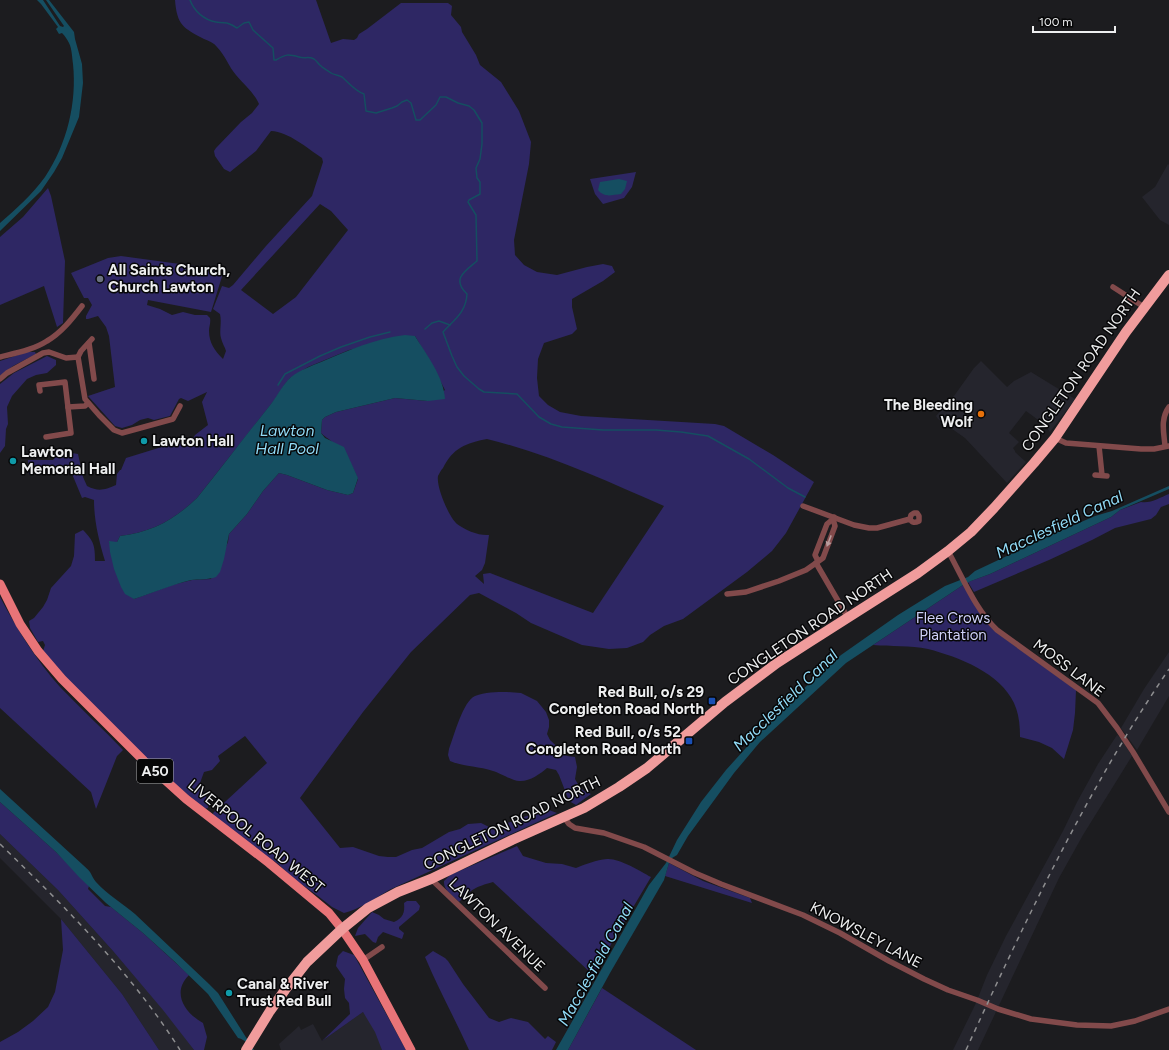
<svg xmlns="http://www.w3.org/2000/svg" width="1169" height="1050" viewBox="0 0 1169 1050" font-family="Figtree,sans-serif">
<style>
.built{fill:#25252d}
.green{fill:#2e2764;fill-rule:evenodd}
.water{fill:#154e61}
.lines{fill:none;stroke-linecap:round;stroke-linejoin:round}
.stream{stroke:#154e61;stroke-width:1.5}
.street{stroke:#824a4b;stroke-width:5.5}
.primary{stroke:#e87478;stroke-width:9}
.highway{stroke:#f09c9c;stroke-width:10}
.rail{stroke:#8e8e90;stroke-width:1.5;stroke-dasharray:5 5;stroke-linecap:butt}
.oneway{fill:#b89c9d}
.worship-dot{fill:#6b7280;stroke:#070708;stroke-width:1.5}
.food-dot{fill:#e8710a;stroke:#070708;stroke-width:1.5}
.culture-dot{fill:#0f9aa8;stroke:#070708;stroke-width:1.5}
.transit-dot{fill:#1a4fb4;stroke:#070708;stroke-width:1.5}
.labels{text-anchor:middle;stroke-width:3;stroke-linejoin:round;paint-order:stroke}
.shield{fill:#070708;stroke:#a8a9aa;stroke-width:1}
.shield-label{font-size:14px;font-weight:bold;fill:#edeeef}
.poi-label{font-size:15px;font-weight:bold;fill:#edeeef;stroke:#070708;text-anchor:start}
.street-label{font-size:15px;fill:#edeeef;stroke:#070708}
.park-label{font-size:15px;fill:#cfd0f8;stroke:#070708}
.water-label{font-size:16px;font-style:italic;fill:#91dbf7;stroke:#070708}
</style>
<rect width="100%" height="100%" fill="#1c1c1f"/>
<!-- built -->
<g class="built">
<path d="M1168 164 1169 165V225L1160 220 1142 197 1155 187Z"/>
<path d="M981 361 1007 387 1014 381 1031 372 1075 399 1050 432 1045 425 1026 411 1009 433 1019 442 1013 448 1015 451V452L1026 462 1007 483 965 438 938 419 936 416 954 396 974 368Z"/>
<path d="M1169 652V696L1137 750 1121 728 1144 689Z"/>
<path d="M1117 735 1122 739 1132 756 1083 835 1059 878 978 1050H953L976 1003 987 975 1006 936 1063 831 1077 802 1098 764Z"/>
<path d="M0 834 58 890 113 951 164 1010 194 1050H159L122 994 61 919 0 858Z"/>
<path d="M363 1012 391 1050H281L279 1044 299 1026 301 1030 313 1024 322 1041Z"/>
</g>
<!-- green -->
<g class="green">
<path d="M175 0H316L331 43 343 39 354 40 357 38 359 34 367 29 401 3H448L452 6 451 15 461 27 462 32 476 55 480 65 501 82 519 111 531 142 529 164 514 240 515 255 524 265 537 272 557 275 587 267 603 264 612 266 615 272 603 281 572 299V307L577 329 572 334 544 343 538 359 537 378 539 396 548 405 560 412 581 416 715 424 724 426 773 455 814 482 786 533 772 551 747 572 683 619 664 626 650 635 643 642 627 648 609 649 582 645 531 623 516 613 479 593 470 595 411 652 363 712 300 798 340 848 353 847 379 856 388 857H396L412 850 422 848 449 832 460 829 468 824 481 823 489 827H498L520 818 549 810 557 813 389 890C374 899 360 909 344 913L332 907 318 896 294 879 277 863 260 852 214 818 213 813 267 763 245 736 218 756 220 761 212 770 204 772 200 783 209 803 208 808 204 809 152 764 68 681 43 651 45 645 43 641 38 642 30 628 29 621 34 618 43 607 47 600 51 588 71 566 74 556 75 534 83 530C94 541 95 546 95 561H105C99 541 94 521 94 500L85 497 82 498 70 469 53 466 29 475 28 460H53L59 452H66L78 454 83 477 87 486C99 492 104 490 116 485L117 474 120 470H121L126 458 194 437 195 435 208 425 202 402 207 392 188 401 181 398 179 399 170 416 154 420 148 418 140 420 132 425 122 428 115 426 88 396 115 387 109 336 106 327 98 316 88 319H86V316L92 305 88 298H84L71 273 108 258 121 256 224 270 211 312 148 300 147 305 160 309 172 315 183 312 195 315H207L210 318C211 323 209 326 209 331 209 343 215 351 223 359L226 351C225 347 222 343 221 338 219 332 222 322 220 314L213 309 222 286 229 288 233 285 266 246 312 196 323 162 322 158C307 148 289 132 271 131L256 151 230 172 224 169 215 156 214 151 216 148 241 122 252 113 259 104C253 91 245 86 236 75 229 67 225 55 217 47 214 43 209 41 204 39 183 28 177 25 175 0ZM320 204 331 211 348 230 296 297 273 314 241 290ZM415 336 431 363 445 390 428 401 395 398 336 412 325 417 322 420 321 433C325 437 328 438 331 441 344 451 352 464 358 479L353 493 348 495 327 490 287 475 279 473 263 491 247 514 229 534 228 542 211 579 192 580 172 585 134 599 109 542H117L120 536C152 532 174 520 197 498L276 398 285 384 290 378 308 367 349 350ZM487 439C549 454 606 481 664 506L593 613 490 573 483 574 484 584 475 576 482 570 485 563 489 535C479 536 465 530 457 524 449 517 436 487 438 476 439 474 441 470 443 468 453 448 466 443 487 439Z"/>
<path d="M636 172 632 187 624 198 603 204 595 194 590 179Z"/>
<path d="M48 188 51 196 65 261 63 323 57 327 44 286 0 305V237L23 217Z"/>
<path d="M27 352H35L36 354 13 366 0 376V361Z"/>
<path d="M47 356 56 360V365L47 373 36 375 27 379 12 396 7 407 8 424 6 429 5 446 0 453V384L14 373Z"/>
<path d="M1169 494V504L1161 507 1156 515 1151 519 1115 528 1092 540 1049 560 974 592 968 582 990 574 1111 517 1120 510 1141 502C1150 504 1161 497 1169 494Z"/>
<path d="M963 585 984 620 996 632 1076 690 1075 713 1073 730 1064 759 1052 748 1039 742 1020 737C1020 725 1019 714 1014 703 1000 673 959 657 928 649 910 645 891 647 873 645Z"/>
<path d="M0 597C17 629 36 660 60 687 80 708 102 728 123 750L117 756 96 809 91 792 0 708Z"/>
<path d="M507 692 521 693 537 701 546 712 549 720V727L547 734 550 740 567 756 575 757 577 767 575 779 579 786 584 791 591 794 576 805 569 801 559 775 556 770 547 768C540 774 529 782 519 781 513 781 500 773 493 771 479 766 464 767 450 761L448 755 449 749C454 736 463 701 475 696 485 692 496 692 507 692Z"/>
<path d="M0 802 56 852 89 886 88 889 105 906 111 907 143 933 189 975C171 993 185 1013 203 1023L207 1037 204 1050H194L163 1010 113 951 58 890 0 834Z"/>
<path d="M517 846 523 856 546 863 562 864 576 868C586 864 596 860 607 859 619 858 640 871 651 877L593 975 493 882C475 887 472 889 459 902 453 896 443 890 444 881L450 875Z"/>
<path d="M669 863 703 881 750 898 752 903 665 876Z"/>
<path d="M407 901H416L420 906 419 910 399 927V929L404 933 402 939 383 932 378 937 376 943 373 942 365 934 355 936 358 928 372 912 379 915 384 919 394 922C403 918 405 913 404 903Z"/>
<path d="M61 919 122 994 159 1050H0V1042L18 1032 33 1021 48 1007 55 992 63 950Z"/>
<path d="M343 951 354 955 406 1050H382L375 1032 363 1012 322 1041 350 1014 349 1003 345 998 344 989 345 979 336 966 338 956Z"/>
<path d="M433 951 445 958 448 961 463 984 489 1018 499 1022 511 1018 528 1022 545 1039 548 1036 556 1042 552 1050H469C455 1019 438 988 425 957Z"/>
<path d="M602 988 696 1050H568Z"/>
</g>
<!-- water -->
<g class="water">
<path d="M37 0H43L60 26 63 27 64 26 46 0H49L74 32 75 39 82 64 83 83 79 117 62 158 54 172 41 191 0 231V223C16 209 32 195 45 177 67 144 77 103 73 64 72 57 72 49 69 43 67 39 65 36 62 33L59 34 56 29 58 27 41 4Z"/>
<path d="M619 179 627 181 625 189 621 194C611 195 605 198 598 190L600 182Z"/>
<path d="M405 335 415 336C426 354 444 377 445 399L428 401 395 398 336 412 325 417 322 420 321 433 325 438 344 447 358 478 353 493 348 495 327 490 287 475 279 473 263 491 247 514 229 534 224 559 220 572 216 577C208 580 199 579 191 580 171 585 152 593 134 599L125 594 121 587 114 569 110 552 109 541 117 542 120 536C152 532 174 520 197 498 222 467 246 435 271 404 278 395 283 384 291 377 300 370 311 366 321 362 350 350 373 339 405 335Z"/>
<path d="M1169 486V489L1120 510 1111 517 990 574 971 581 963 585 846 663 760 742 734 773 688 836 677 855 672 858 669 863 664 880 610 973 568 1050H556L649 885 666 863 677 840 701 802 726 770 782 708 841 655 898 615 927 597 945 586 968 577 975 571 1058 532 1095 516 1112 511Z"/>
<path d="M0 789 83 865C85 867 88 869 90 872 92 875 93 879 96 882 108 895 122 903 135 914L209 984 218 993 254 1050H251C248 1044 246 1040 238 1038L208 994 174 961 143 933 106 903 79 877 56 852 0 802Z"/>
</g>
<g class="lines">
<!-- stream -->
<g class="stream">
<path d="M190 0C194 11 204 20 216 22 227 24 226 21 237 28L244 23 249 22 253 30 273 48 274 60H276C286 54 288 54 299 57 305 59 308 56 314 59 317 61 318 64 321 66 323 68 328 71 331 73 334 75 338 75 342 77 349 83 355 91 364 94L366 111 376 113 392 108 397 106 402 102 407 100 411 103 416 120H420L436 105 440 97H446L458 103 469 106 474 110 482 123V144L480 159 476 168 477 178 480 182V194L469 200 468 202 476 215 477 261C465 271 451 279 467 294 466 312 455 319 443 332L452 356 457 367 464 376 479 389 484 392 517 394 539 417 551 424 562 427 603 430H656L681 432 708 436 749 459 788 488 805 497"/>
<path d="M425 329 432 323 439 321 450 325"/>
<path d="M278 385 285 374 320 356 341 347 370 337 390 332"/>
</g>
<!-- street -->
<g class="street">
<path d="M1113 287 1144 307"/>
<path d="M92 339 81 351 78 357 85 399 99 415 114 430 122 433 173 419 180 406"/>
<path d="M89 343 94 379"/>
<path d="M0 357C16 353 33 350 47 341 61 333 72 319 82 306"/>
<path d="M0 379 7 373 43 353 49 352 66 358 78 357"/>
<path d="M40 391 39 385 65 382 71 433 46 437"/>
<path d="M68 407 85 406 88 403"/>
<path d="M1055 438 1066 443 1141 449H1154L1169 446"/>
<path d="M1099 446 1102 475"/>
<path d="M1165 446C1164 433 1160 419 1169 407"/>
<path d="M1095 475 1107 476"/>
<path d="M803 506 854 525 869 528H877L910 519C912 523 915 523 919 521V516L917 513H914L911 515 910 519"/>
<path d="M948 551C963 578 975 609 997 630L1098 703 1117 728 1133 752 1169 812"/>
<path d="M818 561 815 555 827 524 833 519"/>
<path d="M816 563 848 618"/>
<path d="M727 594 746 592 779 581 806 570 816 563 823 558 835 526 833 519 834 517"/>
<path d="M563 816 569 824 575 828 604 833 644 847 695 873 721 884 803 915 840 933 889 961 924 979 948 990 977 1000 998 1009 1031 1019 1077 1025 1111 1026 1135 1021 1169 1009"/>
<path d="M431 879 545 988"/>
<path d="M363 960 382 947"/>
</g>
<!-- primary -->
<path class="primary" d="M0 584 20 624 38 651 62 679 144 761 186 799 269 863 329 913 342 929 363 960 411 1050"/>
<!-- highway -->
<path class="highway" d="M246 1050 270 1011 285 990 307 962 342 929 368 908 398 892 431 879 512 840 584 808 619 787 647 768 725 702 777 663 808 643 918 573 948 551 971 532 994 508 1034 463 1055 438 1126 332 1169 275"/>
<!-- rail -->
<g class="rail">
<path d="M0 844C66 908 131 972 180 1050"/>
<path d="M966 1050C1026 919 1088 788 1169 669"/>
</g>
</g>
<!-- one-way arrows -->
<defs><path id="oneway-solid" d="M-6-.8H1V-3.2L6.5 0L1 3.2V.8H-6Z"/></defs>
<use class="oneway" href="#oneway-solid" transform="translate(829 541) rotate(111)"/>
<!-- markers -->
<circle class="worship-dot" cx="100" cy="279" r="4"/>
<circle class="food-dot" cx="981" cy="414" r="4"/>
<g class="culture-dot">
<circle cx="144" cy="441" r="4"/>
<circle cx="13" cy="461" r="4"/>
<circle cx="229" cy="993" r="4"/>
</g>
<g class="transit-dot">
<rect x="708" y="697" width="8" height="8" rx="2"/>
<rect x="685" y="737" width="8" height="8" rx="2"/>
</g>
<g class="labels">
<!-- shield labels -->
<rect class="shield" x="137" y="759" width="36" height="24" rx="3"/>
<g class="shield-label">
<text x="155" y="776">A50</text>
</g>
<!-- poi labels -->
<g class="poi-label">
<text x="108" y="275">All Saints Church,<tspan x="108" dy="17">Church Lawton</tspan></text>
<text x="973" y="410" text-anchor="end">The Bleeding<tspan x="973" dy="17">Wolf</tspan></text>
<text x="152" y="446">Lawton Hall</text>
<text x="21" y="457">Lawton<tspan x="21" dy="17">Memorial Hall</tspan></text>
<text x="704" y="697" text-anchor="end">Red Bull, o/s 29<tspan x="704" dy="17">Congleton Road North</tspan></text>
<text x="681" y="737" text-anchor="end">Red Bull, o/s 52<tspan x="681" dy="17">Congleton Road North</tspan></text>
<text x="237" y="989">Canal &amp; River<tspan x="237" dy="17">Trust Red Bull</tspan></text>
</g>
<!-- street labels -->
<g class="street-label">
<text transform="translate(1081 370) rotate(-55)" y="5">CONGLETON ROAD NORTH</text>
<text transform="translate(810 627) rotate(-34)" y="5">CONGLETON ROAD NORTH</text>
<text transform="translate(1069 668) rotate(37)" y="5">MOSS LANE</text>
<text transform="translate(512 823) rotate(-26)" y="5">CONGLETON ROAD NORTH</text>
<text transform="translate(256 836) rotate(39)" y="5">LIVERPOOL ROAD WEST</text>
<text transform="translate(497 925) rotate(44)" y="5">LAWTON AVENUE</text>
<text transform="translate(866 935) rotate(28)" y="5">KNOWSLEY LANE</text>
</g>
<!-- park labels -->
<g class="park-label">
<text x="953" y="623">Flee Crows<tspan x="953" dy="17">Plantation</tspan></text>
</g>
<!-- water labels -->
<g class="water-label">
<text x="287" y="436">Lawton<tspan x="287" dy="18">Hall Pool</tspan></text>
<text transform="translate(1059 524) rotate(-25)" y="6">Macclesfield Canal</text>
<text transform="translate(785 700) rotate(-44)" y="6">Macclesfield Canal</text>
<text transform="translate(595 964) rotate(-61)" y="6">Macclesfield Canal</text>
</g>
</g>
<!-- scale -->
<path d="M1033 26v6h82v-6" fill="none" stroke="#edeeef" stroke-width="2"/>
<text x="1039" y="26" font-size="12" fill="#edeeef" stroke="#070708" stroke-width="3" paint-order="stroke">100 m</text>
</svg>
